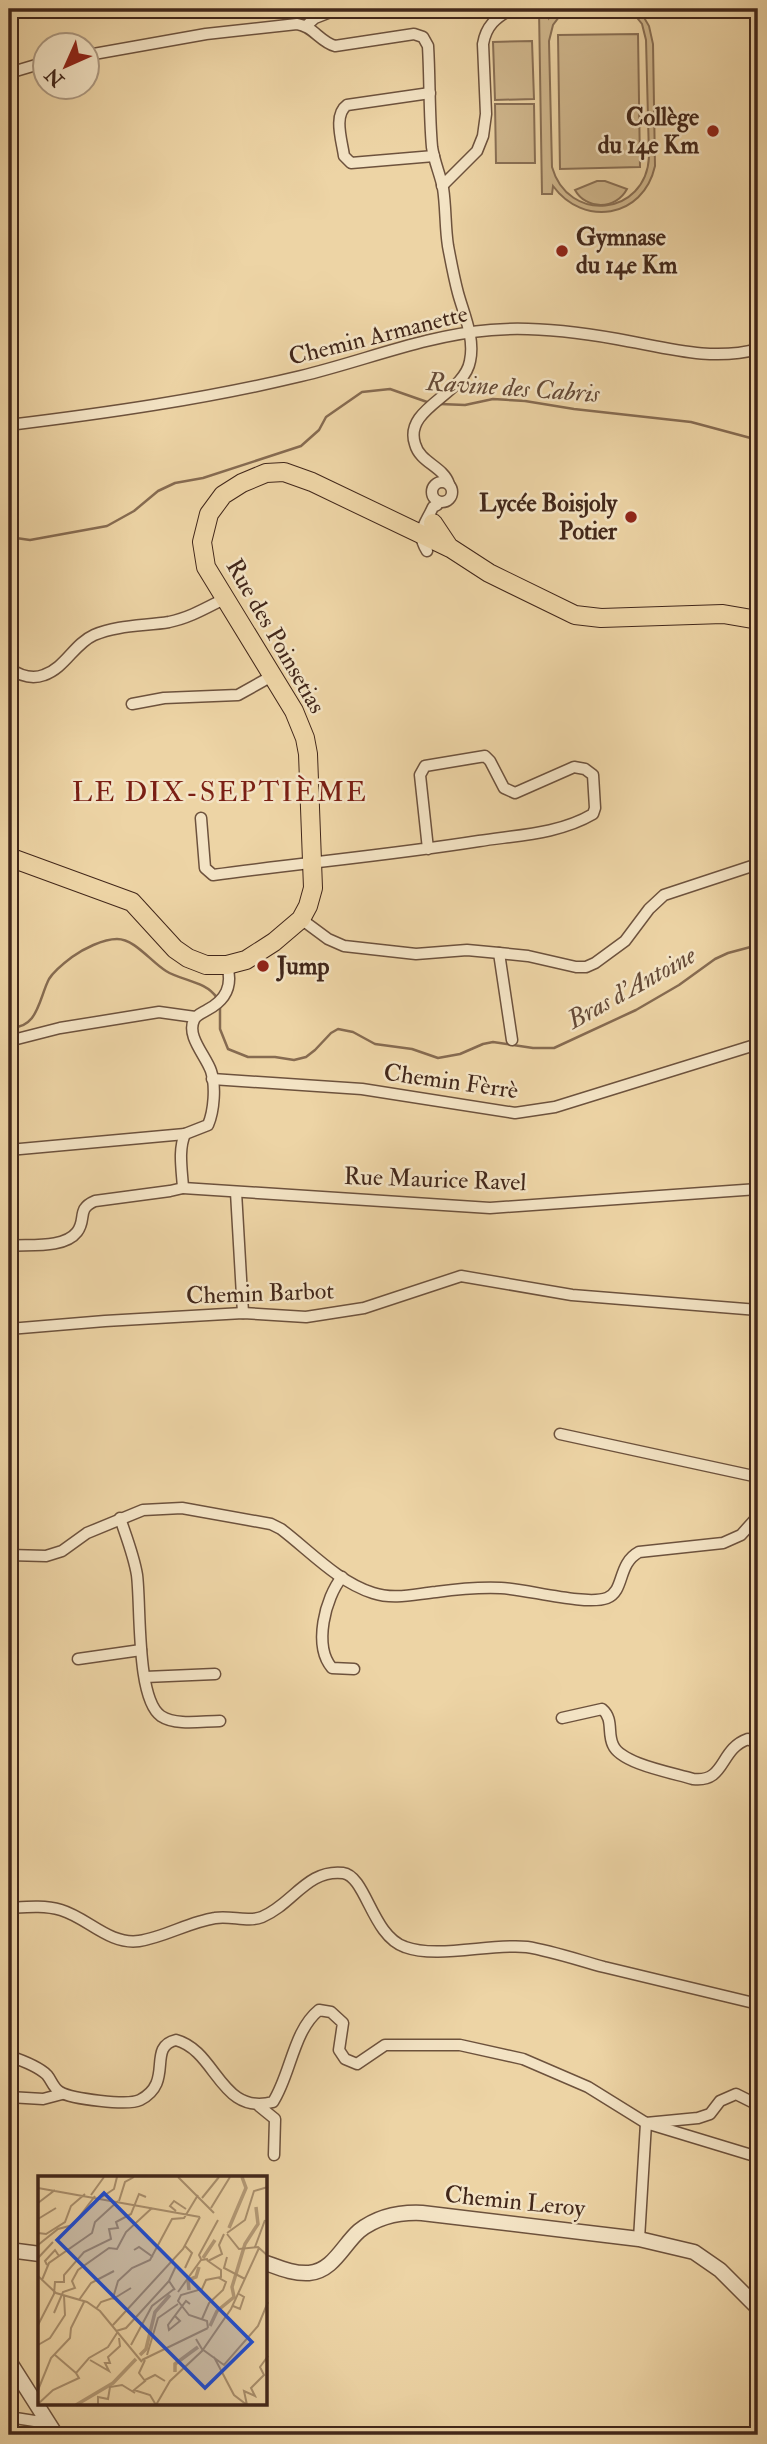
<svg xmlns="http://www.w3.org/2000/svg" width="767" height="2444" viewBox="0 0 767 2444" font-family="'IM FELL Double Pica',serif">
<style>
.green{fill:#d0b78d;stroke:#896f54;stroke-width:2}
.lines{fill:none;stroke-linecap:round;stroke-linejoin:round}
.stream{stroke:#866b51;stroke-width:2.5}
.minor-casing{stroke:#6d523d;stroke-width:13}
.tertiary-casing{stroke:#6d523d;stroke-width:17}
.primary-casing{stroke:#42271a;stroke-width:20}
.minor{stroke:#f3e3c4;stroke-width:10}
.tertiary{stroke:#f3e3c4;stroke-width:14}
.primary{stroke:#edd4a5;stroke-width:18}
.poi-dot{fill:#8f2418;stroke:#f3e3c4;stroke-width:2.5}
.labels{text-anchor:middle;stroke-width:5;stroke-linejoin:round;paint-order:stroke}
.poi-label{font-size:24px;font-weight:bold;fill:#42271a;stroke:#f3e3c4;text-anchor:end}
.street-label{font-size:24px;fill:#42271a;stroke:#f3e3c4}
.water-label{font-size:26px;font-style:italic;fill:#644936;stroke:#f3e3c4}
.quarter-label{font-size:28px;letter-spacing:2px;fill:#7a1f14;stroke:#f3e3c4}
.inset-river{fill:none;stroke:#b39976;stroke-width:3.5}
.inset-road{fill:none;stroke:#a98f6d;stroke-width:2}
.view{fill:#1d4ed8;fill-opacity:0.15;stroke:#1d4ed8;stroke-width:3.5}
.inset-edge{fill:none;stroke:#42271a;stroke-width:3.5}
</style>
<rect width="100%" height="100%" fill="#edd4a5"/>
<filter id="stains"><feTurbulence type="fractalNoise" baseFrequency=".00286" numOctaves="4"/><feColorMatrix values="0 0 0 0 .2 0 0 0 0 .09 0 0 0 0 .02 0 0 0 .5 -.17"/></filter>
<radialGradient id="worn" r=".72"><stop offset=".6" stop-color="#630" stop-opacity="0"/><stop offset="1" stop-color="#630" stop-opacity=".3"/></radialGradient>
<!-- green -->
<g class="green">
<path d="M556 9H565L553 25 549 41 552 167C568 224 646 216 649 157L646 40 642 24 630 9H639L649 26 653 44 655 166C643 219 583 227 553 186L552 194H542L539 10H548L549 18Z"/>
<path d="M638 34 640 167 560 169 558 35Z"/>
<path d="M532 41 534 99 495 100 493 42Z"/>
<path d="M495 104H534L535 163H496Z"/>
<path d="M597 181H605L627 189C616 210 586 210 575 190Z"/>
</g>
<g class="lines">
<!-- stream -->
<g class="stream">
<path d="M440 404 465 405 493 399 525 401 574 409 691 422 758 440"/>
<path d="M9 537 30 540 107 526 134 511 158 491 175 483 203 478 301 446 319 430 326 417 362 392 390 389 430 403"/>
<path d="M220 1008V1029L228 1049 248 1057H275L294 1060 306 1057 315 1050 331 1033 338 1029 353 1032 375 1044 412 1049 438 1058 460 1054 483 1044 493 1042 533 1048H554L636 1010 679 985 715 959 728 953 758 945"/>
<path d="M9 1027C38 1030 39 998 49 979 54 971 64 963 72 957 83 949 103 939 117 939 135 939 151 962 166 971 182 981 206 981 217 998"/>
</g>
<!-- minor casing -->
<g class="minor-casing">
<g id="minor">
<path d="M306 26 315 18 338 9"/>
<path d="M88 55 206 34 297 24C313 26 320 42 335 46L414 34 423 37 428 46C430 79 429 113 432 147 434 161 440 174 443 188 446 207 445 227 448 246 451 262 454 278 458 293 464 315 475 338 470 361 464 395 403 408 415 444 420 463 443 466 449 484"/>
<path d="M9 73 46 62"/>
<path d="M430 93 347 105C333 115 342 141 344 156L351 163 434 156"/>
<path d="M442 186 477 151 483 136 486 114 483 44C486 26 496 17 512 9"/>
<path d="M9 425C107 413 205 399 301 376 364 361 426 335 491 330 532 326 577 332 617 339 664 347 711 362 758 349"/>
<circle cx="442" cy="492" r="10"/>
<path d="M427 551C415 532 425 525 433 507L437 505"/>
<path d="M9 668C19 675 31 680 44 675 65 668 74 644 94 635 117 625 145 626 169 622 189 618 206 608 224 599"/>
<path d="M132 704 164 698 238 695 272 676"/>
<path d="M201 818 205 868 213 875C301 863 391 855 479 841 518 835 559 834 593 814L595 808 593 775 585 769 574 767 515 793 504 788 490 761 485 756 425 766 420 775 428 849"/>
<path d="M301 919 328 939 344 946 416 954 467 950 499 953 528 956 576 967H586L595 963 625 941 649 909 664 895 758 864"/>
<path d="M499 953 512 1040"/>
<path d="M9 1041 60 1028 159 1012 195 1017"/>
<path d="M212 1079 362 1089 515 1113 555 1107 758 1044"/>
<path d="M9 1150 185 1134"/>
<path d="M183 1188 490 1208 758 1189"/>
<path d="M236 1192 243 1313"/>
<path d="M9 1246C28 1244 64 1249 77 1232 87 1219 76 1209 95 1201L170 1191 183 1188C182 1170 178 1150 185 1134L208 1125C214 1111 216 1086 211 1071 206 1056 186 1036 194 1020 196 1015 202 1013 207 1010 226 1000 233 986 227 965"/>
<path d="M9 1329 105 1321 243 1313 306 1317 364 1308 461 1276 572 1295 758 1310"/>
<path d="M560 1434 758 1477"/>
<path d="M120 1518C126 1536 134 1556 137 1575 141 1606 136 1699 161 1716 176 1726 203 1721 220 1721"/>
<path d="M9 1555 46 1556 62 1551 87 1533 143 1510 182 1508 271 1524 281 1529C310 1551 338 1582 373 1593 394 1600 415 1594 436 1592 458 1589 479 1587 501 1588 526 1589 586 1606 607 1598 625 1591 617 1564 639 1552L723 1543 741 1535 758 1516"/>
<path d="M342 1577C325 1598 313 1646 332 1668L354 1669"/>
<path d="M78 1659 141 1650"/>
<path d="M145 1677 215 1674"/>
<path d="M562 1718 602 1709C614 1719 607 1733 613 1745 621 1764 674 1773 693 1779 726 1783 719 1749 748 1739L758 1744"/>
<path d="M9 1908C26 1907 44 1905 61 1910 88 1918 109 1945 139 1941 165 1937 189 1922 215 1918 231 1915 247 1923 262 1917 293 1904 307 1869 343 1873 366 1876 372 1936 405 1947 437 1959 492 1943 527 1947 552 1951 578 1960 604 1967 655 1979 707 1992 758 2004"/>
<path d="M9 2056C21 2060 38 2066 47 2075 52 2081 53 2088 60 2092 72 2099 128 2106 140 2100 175 2082 146 2047 176 2040 217 2051 220 2116 273 2102 291 2074 293 2031 319 2010L331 2012 343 2023 339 2050 345 2059 357 2064 385 2045H460L523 2059 588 2087 646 2123 698 2118 710 2114 720 2101 736 2094 758 2105"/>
<path d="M9 2097 43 2099 62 2094"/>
<path d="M259 2106 275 2119 274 2155"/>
<path d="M639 2239 646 2123 758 2157"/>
<path d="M9 2417 41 2422 46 2420"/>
</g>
</g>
<!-- tertiary casing -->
<g class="tertiary-casing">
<g id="tertiary">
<path d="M9 2250 40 2254"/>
<path d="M266 2263C280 2268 294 2274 309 2273 333 2271 343 2245 359 2231 377 2217 400 2212 422 2213L639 2239 694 2252 720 2270 758 2308"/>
<path d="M9 2361 56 2435"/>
</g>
</g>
<!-- primary casing -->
<g class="primary-casing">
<g id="primary">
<path d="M433 523 449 547"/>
<path d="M9 857 132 902 175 949 188 958 206 965H227L246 960 274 942 301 919 308 906 313 888 308 754 305 738 294 711 206 567 202 542 209 514 223 495 242 483 266 473 284 472 312 482 452 549 489 573 575 615 601 618 723 614 758 620"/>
</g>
</g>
<!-- minor -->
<use href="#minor" class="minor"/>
<!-- tertiary -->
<use href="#tertiary" class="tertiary"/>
<!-- primary -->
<use href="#primary" class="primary"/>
</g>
<!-- markers -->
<g class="poi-dot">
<circle cx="713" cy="131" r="7"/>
<circle cx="562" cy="251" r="7"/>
<circle cx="631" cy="517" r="7"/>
<circle cx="263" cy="966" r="7"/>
</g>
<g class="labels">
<!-- poi labels -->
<g class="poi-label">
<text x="699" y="125">Collège<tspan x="699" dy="28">du 14e Km</tspan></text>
<text x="576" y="245" text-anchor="start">Gymnase<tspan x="576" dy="28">du 14e Km</tspan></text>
<text x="617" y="511">Lycée Boisjoly<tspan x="617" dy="28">Potier</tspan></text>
<text x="277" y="974" text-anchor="start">Jump</text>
</g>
<!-- street labels -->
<g class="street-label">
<text transform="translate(378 335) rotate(-14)" y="8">Chemin Armanette</text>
<text transform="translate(276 636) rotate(60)" y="8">Rue des Poinsetias</text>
<text transform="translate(451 1081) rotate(8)" y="8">Chemin Fèrrè</text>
<text transform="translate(435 1179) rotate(2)" y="8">Rue Maurice Ravel</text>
<text transform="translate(260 1293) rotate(-2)" y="8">Chemin Barbot</text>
<text transform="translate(515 2201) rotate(6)" y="8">Chemin Leroy</text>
</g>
<!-- water labels -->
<g class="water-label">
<text transform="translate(513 387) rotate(4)" y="9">Ravine des Cabris</text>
<text transform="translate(631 987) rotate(-29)" y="9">Bras d'Antoine</text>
</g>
<!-- quarter labels -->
<g class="quarter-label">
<text x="220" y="801">LE DIX-SEPTIÈME</text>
</g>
</g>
<!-- overview -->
<g transform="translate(38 2176)">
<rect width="229" height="229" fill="#edd4a5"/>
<path class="inset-river" d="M191 52 208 12 204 1M165 82 177 64M151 114 150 104 158 101 161 91M172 150 179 135 196 121 194 111 207 68 220 48 218 31M102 179 108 173 117 136 132 119M137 196V188L160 171M38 229 75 207 98 183"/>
<path class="inset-road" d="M140 1 176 37M0 12 162 41M53 19 66 1M64 21 76 13 79 1M164 22 181 1M81 25 87 6 96 1M0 27 17 14M173 32 192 1M138 35 132 30 136 25 148 33M0 43 18 32M0 57 8 58 27 46 33 30 47 18M189 57 207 44 216 15 230 11M189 58 201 73 220 71 230 80M0 69 20 53 35 49 57 20M147 70 154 77 147 92M217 71 227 44M96 74 101 71 115 81M189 81 186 92 207 103M0 82 15 66M163 83 161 79 180 44M9 89 7 85 17 74 21 80M0 100 18 117 49 126 62 135 104 186M4 104 11 87 54 57 57 46 80 25M137 114 131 105 138 90M140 116 163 84 170 83M75 123 93 112M41 124 53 107 76 95M195 130 202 133 206 121 201 118M58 133 63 126 75 122 80 105 94 92 112 84 134 43 146 42 160 19M16 137 25 116 37 112 34 105 40 94 71 72 79 73 88 56 114 32M137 140 142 145 131 154 130 149 148 125 152 128M164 143 171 127 185 114 188 106 181 102M0 149 16 118 17 106H26V99L46 76 73 63 71 53 80 52 78 46 93 38 101 18 108 21M75 149 145 73 162 41M170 152 169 145 151 139 140 125 143 119 164 113 168 104 183 101V94L170 85 184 78 181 69 186 58M78 155 88 152 131 105M158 163 164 173 186 189 220 150 230 126M0 169 12 162 27 139 26 120M93 169 114 130 136 113M17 179 38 197M109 179 120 142 140 128M176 181 196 219 209 229M52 184 71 195 67 187H72L70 181 82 170 81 162M104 184 170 152M107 184 101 197 107 205 96 214 112 219 118 229M107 204 117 199 127 205M0 214 13 182 32 162 33 152 46 126M0 228 15 214 41 202 38 197 51 182 70 171 79 157M60 229V221L70 223 72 211 84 209 97 217M118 229 132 205 164 175 193 133 221 72M209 229 206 215 217 220 213 212 226 199 222 191 230 180"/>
<path class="view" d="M66 17 214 166 167 212 19 64Z"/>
<rect width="229" height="229" class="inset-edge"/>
</g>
<!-- margin -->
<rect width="767" height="2444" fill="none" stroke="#edd4a5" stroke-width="35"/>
<rect x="10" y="10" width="746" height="2423" fill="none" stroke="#42271a" stroke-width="3.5"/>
<rect x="18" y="18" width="732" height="2409" fill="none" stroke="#42271a" stroke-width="2"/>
<!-- north arrow -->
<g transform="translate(66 66) rotate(225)"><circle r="33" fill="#f3e3c4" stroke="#ac9880" stroke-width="2"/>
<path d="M0-5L12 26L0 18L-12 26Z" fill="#8f2418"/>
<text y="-10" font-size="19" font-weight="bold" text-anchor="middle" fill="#42271a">N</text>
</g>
<rect width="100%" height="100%" filter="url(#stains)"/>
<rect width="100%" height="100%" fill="url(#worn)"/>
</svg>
